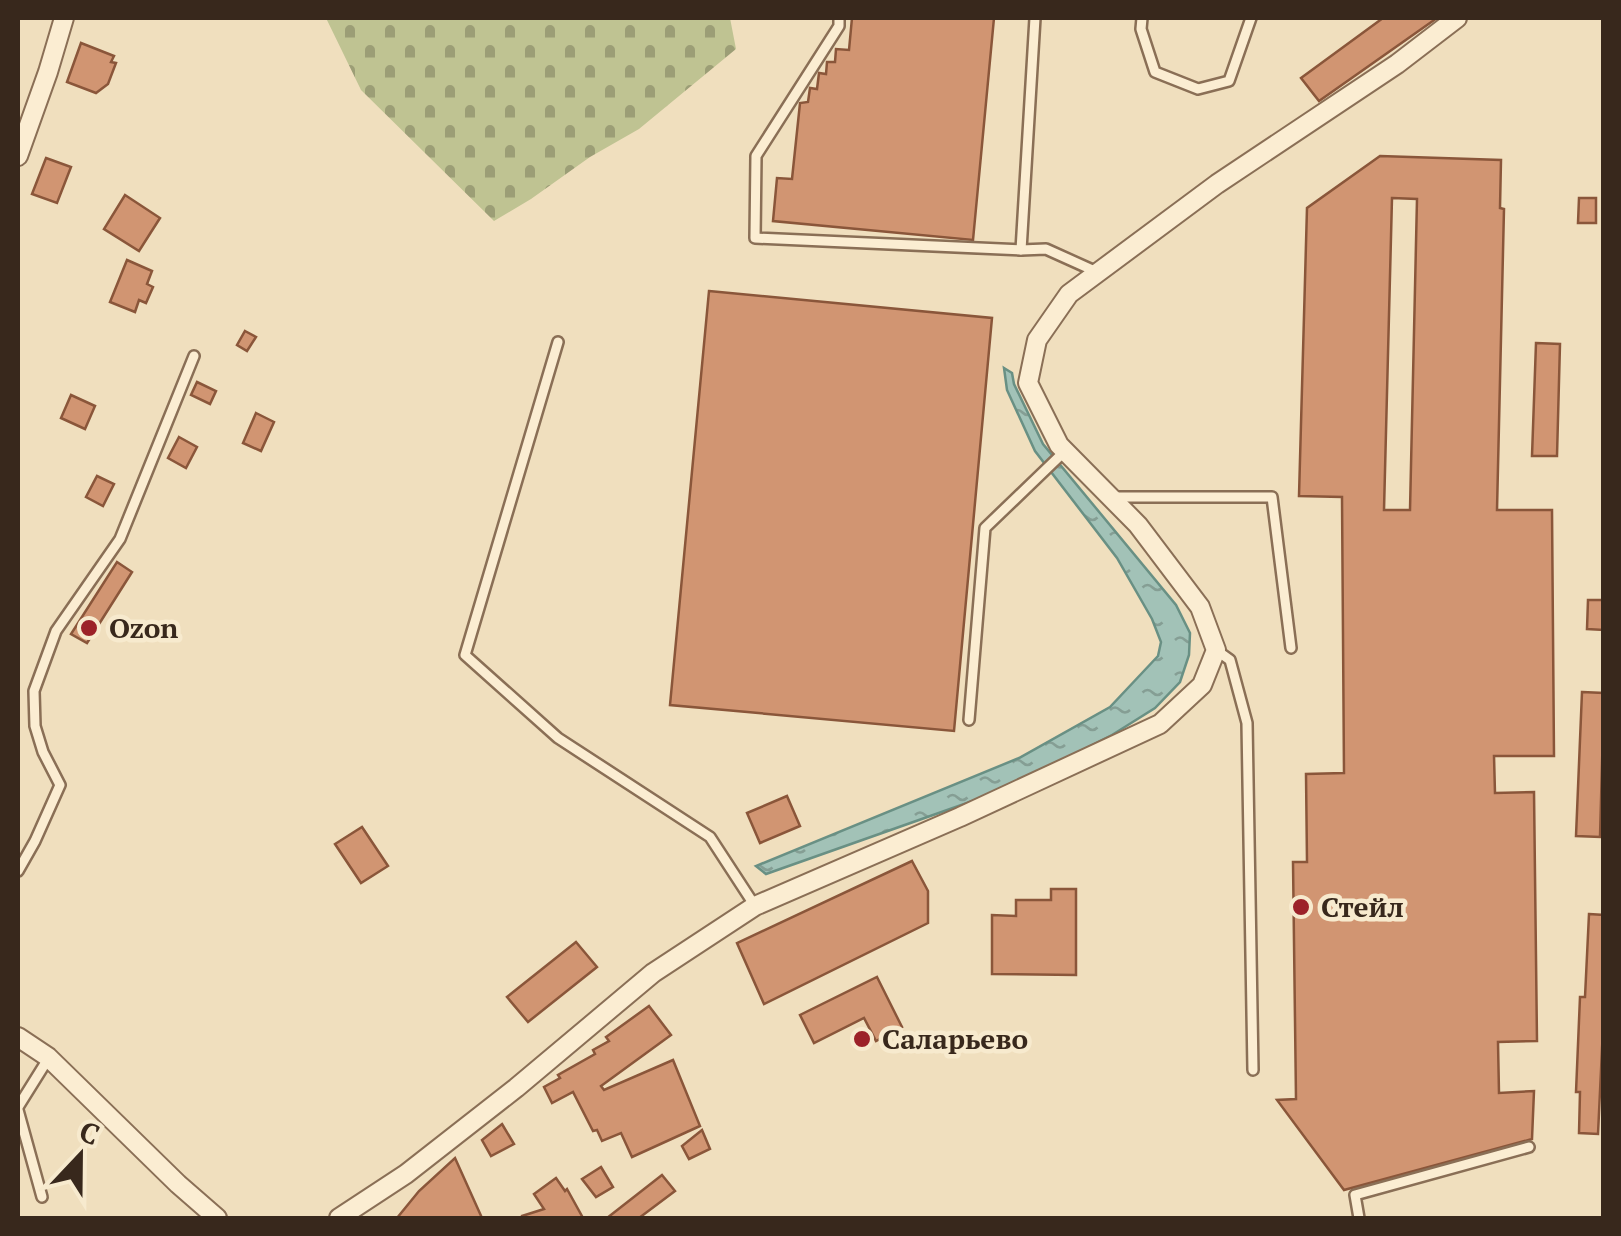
<svg xmlns="http://www.w3.org/2000/svg" width="1621" height="1236" viewBox="0 0 1621 1236" font-family="'PT Serif',serif">
<style>
.cemetery{fill:url(#cemetery-stones)}
.water{fill:url(#water-ripples);stroke:#699084;stroke-width:2.5}
.building{fill:#d19572;stroke:#8a563a;stroke-width:2.5;fill-rule:evenodd}
.lines{fill:none;stroke-linecap:round;stroke-linejoin:round}
.lane-casing{stroke:#8a6f56;stroke-width:14}
.street-casing{stroke:#8a6f56;stroke-width:22}
.lane{stroke:#fbedd2;stroke-width:9}
.street{stroke:#fbedd2;stroke-width:18}
.poi-dot{fill:#9c2229;stroke:#f7eace;stroke-width:4}
.labels{text-anchor:middle;stroke-width:9;stroke-linejoin:round;paint-order:stroke}
.poi-label{font-size:28px;font-weight:bold;fill:#38281c;stroke:#f7eace;text-anchor:start}
</style>
<defs>
<pattern id="cemetery-stones" width="16" height="16" patternUnits="userSpaceOnUse" patternTransform="scale(2.5)"><rect width="16" height="16" fill="#bfc392"/><path d="M2 7V4a2 2 0 0 1 4 0v3zM10 15v-3a2 2 0 0 1 4 0v3z" fill="#9c9e76"/></pattern>
<pattern id="water-ripples" width="26" height="14" patternUnits="userSpaceOnUse" patternTransform="scale(2.5)"><rect width="26" height="14" fill="#a2c2b7"/><path d="M2 4q2-2 4 0t4 0M15 11q2-2 4 0t4 0" fill="none" stroke="#859e94"/></pattern>
</defs>
<rect width="100%" height="100%" fill="#f0dfbe"/>
<!-- cemetery -->
<path class="cemetery" d="M326 18H730L736 49 639 129 590 157 531 199 494 221 361 90Z"/>
<!-- water -->
<path class="water" d="M1004 368 1012 373 1014 384 1043 444 1176 605 1190 633 1189 655 1180 682 1155 708 1112 735 1001 791 766 874 756 866 1019 758 1110 707 1158 656 1161 642 1152 619 1117 558 1035 451 1007 390Z"/>
<!-- building -->
<g class="building">
<path d="M852 18H994L973 240 773 221 777 178 792 179 800 103 808 102 810 88 817 89 819 73 826 74 827 62H835L836 49 849 50Z"/>
<path d="M1383 18H1437L1319 101 1301 78Z"/>
<path d="M81 43 114 56 111 62 116 63 108 84 96 93 67 82Z"/>
<path d="M1380 156 1501 160 1500 208 1504 209 1497 510H1552L1554 756H1494L1495 793 1534 792 1537 1041 1498 1042 1499 1093 1534 1091 1532 1139 1344 1190 1277 1100 1296 1099 1293 862H1307L1306 774 1344 773 1342 497 1299 496 1307 208ZM1392 198 1417 199 1410 510H1384Z"/>
<path d="M46 158 71 167 57 203 32 194Z"/>
<path d="M125 195 160 218 139 251 104 229Z"/>
<path d="M1579 198H1596V223H1578Z"/>
<path d="M127 260 152 271 147 284 153 287 146 303 139 300 135 312 110 302Z"/>
<path d="M709 291 992 318 954 731 670 705Z"/>
<path d="M245 331 256 337 247 351 237 345Z"/>
<path d="M1536 343 1560 344 1557 456H1532Z"/>
<path d="M197 382 216 391 210 404 191 395Z"/>
<path d="M71 395 95 406 85 429 61 418Z"/>
<path d="M256 413 274 422 261 451 243 443Z"/>
<path d="M179 437 197 447 186 468 168 458Z"/>
<path d="M97 476 114 484 103 506 86 497Z"/>
<path d="M117 562 132 572 87 643 71 634Z"/>
<path d="M1588 600H1604V630L1587 629Z"/>
<path d="M1582 692 1604 693 1600 837 1576 836Z"/>
<path d="M787 796 800 826 760 843 747 813Z"/>
<path d="M362 827 388 866 361 883 335 844Z"/>
<path d="M912 861 928 891V923L764 1004 737 943Z"/>
<path d="M1051 889H1076V975L992 974V915L1016 916V900H1051Z"/>
<path d="M1589 914 1604 915V1007L1598 1134 1579 1133 1580 1092H1576L1580 997H1585Z"/>
<path d="M576 942 597 967 528 1022 507 997Z"/>
<path d="M877 977 902 1027 876 1041 864 1018 814 1043 800 1015Z"/>
<path d="M649 1006 671 1035 601 1086 604 1090 673 1060 700 1126 632 1157 621 1133 602 1141 597 1130 593 1131 573 1092 552 1103 544 1087 560 1078 558 1075 595 1054 593 1050 609 1041 606 1037Z"/>
<path d="M502 1124 514 1144 491 1156 482 1140Z"/>
<path d="M702 1130 710 1149 689 1159 682 1146Z"/>
<path d="M455 1158 482 1218H397L419 1191Z"/>
<path d="M601 1167 613 1187 596 1197 582 1179Z"/>
<path d="M662 1175 675 1191 639 1218H607Z"/>
<path d="M556 1178 565 1191 567 1189 583 1218H522V1216L544 1209 534 1194Z"/>
</g>
<g class="lines">
<!-- lane casing -->
<g class="lane-casing">
<g id="lane">
<path d="M839 18V26L756 156 755 238 1021 250 1046 249 1097 272"/>
<path d="M1142 18 1141 29 1155 72 1198 89 1229 81 1251 18"/>
<path d="M1021 250 1035 18"/>
<path d="M558 342 465 655 558 738 710 837 755 906"/>
<path d="M1111 497H1272L1291 648"/>
<path d="M1216 650 1230 660 1247 723 1253 1070"/>
<path d="M969 720 985 528 1065 451"/>
<path d="M18 871 35 841 60 785 43 752 35 726 34 691 56 631 120 539 194 356"/>
<path d="M18 1107 48 1059"/>
<path d="M18 1110 42 1197"/>
<path d="M1359 1218 1355 1195 1529 1147"/>
</g>
</g>
<!-- street casing -->
<g class="street-casing">
<g id="street">
<path d="M18 156 48 72 64 18"/>
<path d="M18 1037 48 1057 178 1184 217 1218"/>
<path d="M339 1218 406 1174 516 1088 653 973 755 906 960 817 1160 724 1202 685 1216 650 1200 607 1138 525 1059 445 1028 383 1037 340 1069 294 1217 184 1397 64 1457 18"/>
</g>
</g>
<!-- lane -->
<use href="#lane" class="lane"/>
<!-- street -->
<use href="#street" class="street"/>
</g>
<!-- markers -->
<g class="poi-dot">
<circle cx="89" cy="628" r="10"/>
<circle cx="1301" cy="907" r="10"/>
<circle cx="862" cy="1039" r="10"/>
</g>
<g class="labels">
<!-- poi labels -->
<g class="poi-label">
<text x="109" y="638">Ozon</text>
<text x="1321" y="917">Стейл</text>
<text x="882" y="1049">Саларьево</text>
</g>
</g>
<!-- border -->
<rect width="1621" height="1236" fill="none" stroke="#38281c" stroke-width="40"/>
<!-- north arrow -->
<g transform="translate(80 1156) rotate(22)" stroke="#f7eace" stroke-width="8" paint-order="stroke">
<path d="M0-8L18 38L0 25L-18 38Z" fill="#38281c"/>
<text y="-15" font-size="28" font-weight="bold" text-anchor="middle" fill="#38281c">С</text>
</g>
</svg>
